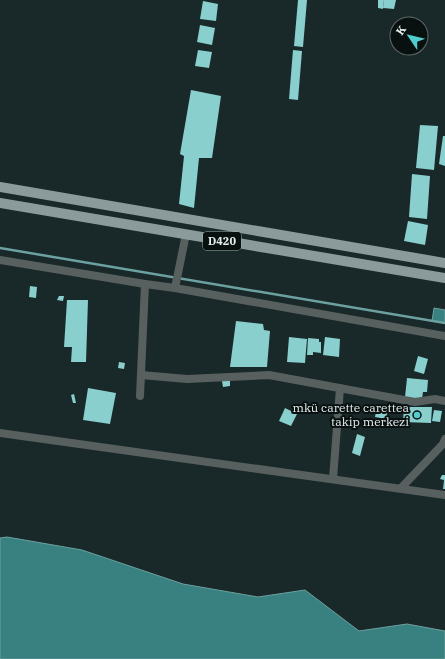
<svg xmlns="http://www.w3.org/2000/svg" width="445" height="659" viewBox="0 0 445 659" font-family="'IBM Plex Serif',serif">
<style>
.water{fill:#398080;stroke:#6da1a1}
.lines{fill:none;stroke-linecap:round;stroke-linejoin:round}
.stream{stroke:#6da1a1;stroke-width:2.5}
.building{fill:#88cfce}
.minor{stroke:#58605f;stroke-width:8}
.major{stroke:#8b9a9a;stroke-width:10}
.poi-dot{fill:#52cdcd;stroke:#091010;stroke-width:1.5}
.labels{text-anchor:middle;stroke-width:4;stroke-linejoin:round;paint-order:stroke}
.shield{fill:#091010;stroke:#a3abab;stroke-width:1}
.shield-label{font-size:11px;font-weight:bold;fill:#e5eeee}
.poi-label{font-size:12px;fill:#e5eeee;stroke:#091010;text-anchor:end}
</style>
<rect width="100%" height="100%" fill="#192828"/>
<!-- water -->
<g class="water">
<path d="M434 308 445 310V323L432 321Z"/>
<path d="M7 537 82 550 183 584 258 597 305 590 359 631 407 624 445 631V659H0V538Z"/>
</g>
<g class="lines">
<!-- stream -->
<path class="stream" d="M0 248 445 323"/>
</g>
<!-- building -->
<g class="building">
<path d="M298 0H307L303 47 294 46Z"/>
<path d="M378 0H384L383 9 378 8Z"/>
<path d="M384 0H396L394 9 383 8Z"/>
<path d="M203 1 218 4 216 21 200 19Z"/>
<path d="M200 25 215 28 212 45 197 42Z"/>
<path d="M198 50 212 52 209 68 195 66Z"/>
<path d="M293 50 302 51 298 100 289 99Z"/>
<path d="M191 90 221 96 212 158H199L194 208 179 204 184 156 180 154Z"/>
<path d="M420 125 438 126 434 170 416 168Z"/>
<path d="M443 136H445V166L439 164Z"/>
<path d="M412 174 430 176 427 219 409 217Z"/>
<path d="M408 221 428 225 425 245 404 241Z"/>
<path d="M30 286 37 287 36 298 29 297Z"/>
<path d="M59 296H64L63 301 57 300Z"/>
<path d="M67 300H88L86 362H71L72 347H64Z"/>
<path d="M236 321 263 324 264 330 270 331 267 367H230Z"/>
<path d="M289 337 307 339 305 363 287 362Z"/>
<path d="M325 337 340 339 339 357 323 355Z"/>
<path d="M308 338 319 339V342H321V353L313 352V355H307Z"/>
<path d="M418 356 428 359 424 374 414 371Z"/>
<path d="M119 362 125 363 124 369 118 368Z"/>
<path d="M407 378 428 380 427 392H423L422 399 405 397Z"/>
<path d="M222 381H230V386L223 387Z"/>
<path d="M88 388 116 393 110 424 83 420Z"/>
<path d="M74 394 76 403H73L71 395Z"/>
<path d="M377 407 388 409 386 419 375 417Z"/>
<path d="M404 407H432L431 423 403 422Z"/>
<path d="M285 408 297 414 291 426 279 421Z"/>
<path d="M434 410 442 411 440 422 432 421Z"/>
<path d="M357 434 365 437 360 456 352 453Z"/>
<path d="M442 475H445V489H443L444 480 440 479Z"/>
</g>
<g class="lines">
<!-- minor -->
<g class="minor">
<path d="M0 260 145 284 175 288 445 336"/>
<path d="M175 288 186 234"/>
<path d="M141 375 187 379 269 375 415 402 435 399 445 401"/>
<path d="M140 396 145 284"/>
<path d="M0 433 445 495"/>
<path d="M333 479 340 388"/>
<path d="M401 488 443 444 445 439"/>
</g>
<!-- major -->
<g class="major">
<path d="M0 187 445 263"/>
<path d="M0 203 445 278"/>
</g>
</g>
<!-- markers -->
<circle class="poi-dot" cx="417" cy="415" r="4"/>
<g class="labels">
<!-- shield labels -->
<rect class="shield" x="203" y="232" width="38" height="18" rx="3"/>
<g class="shield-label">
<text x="222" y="245">D420</text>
</g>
<!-- poi labels -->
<g class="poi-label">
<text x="409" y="412">mkü carette carettea<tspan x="409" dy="14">takip merkezi</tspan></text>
</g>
</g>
<!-- north arrow -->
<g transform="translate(409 36) rotate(305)"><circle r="19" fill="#091010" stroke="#616969"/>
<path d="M0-3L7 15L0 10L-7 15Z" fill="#52cdcd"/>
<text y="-6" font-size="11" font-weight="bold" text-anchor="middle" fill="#e5eeee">K</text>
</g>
</svg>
